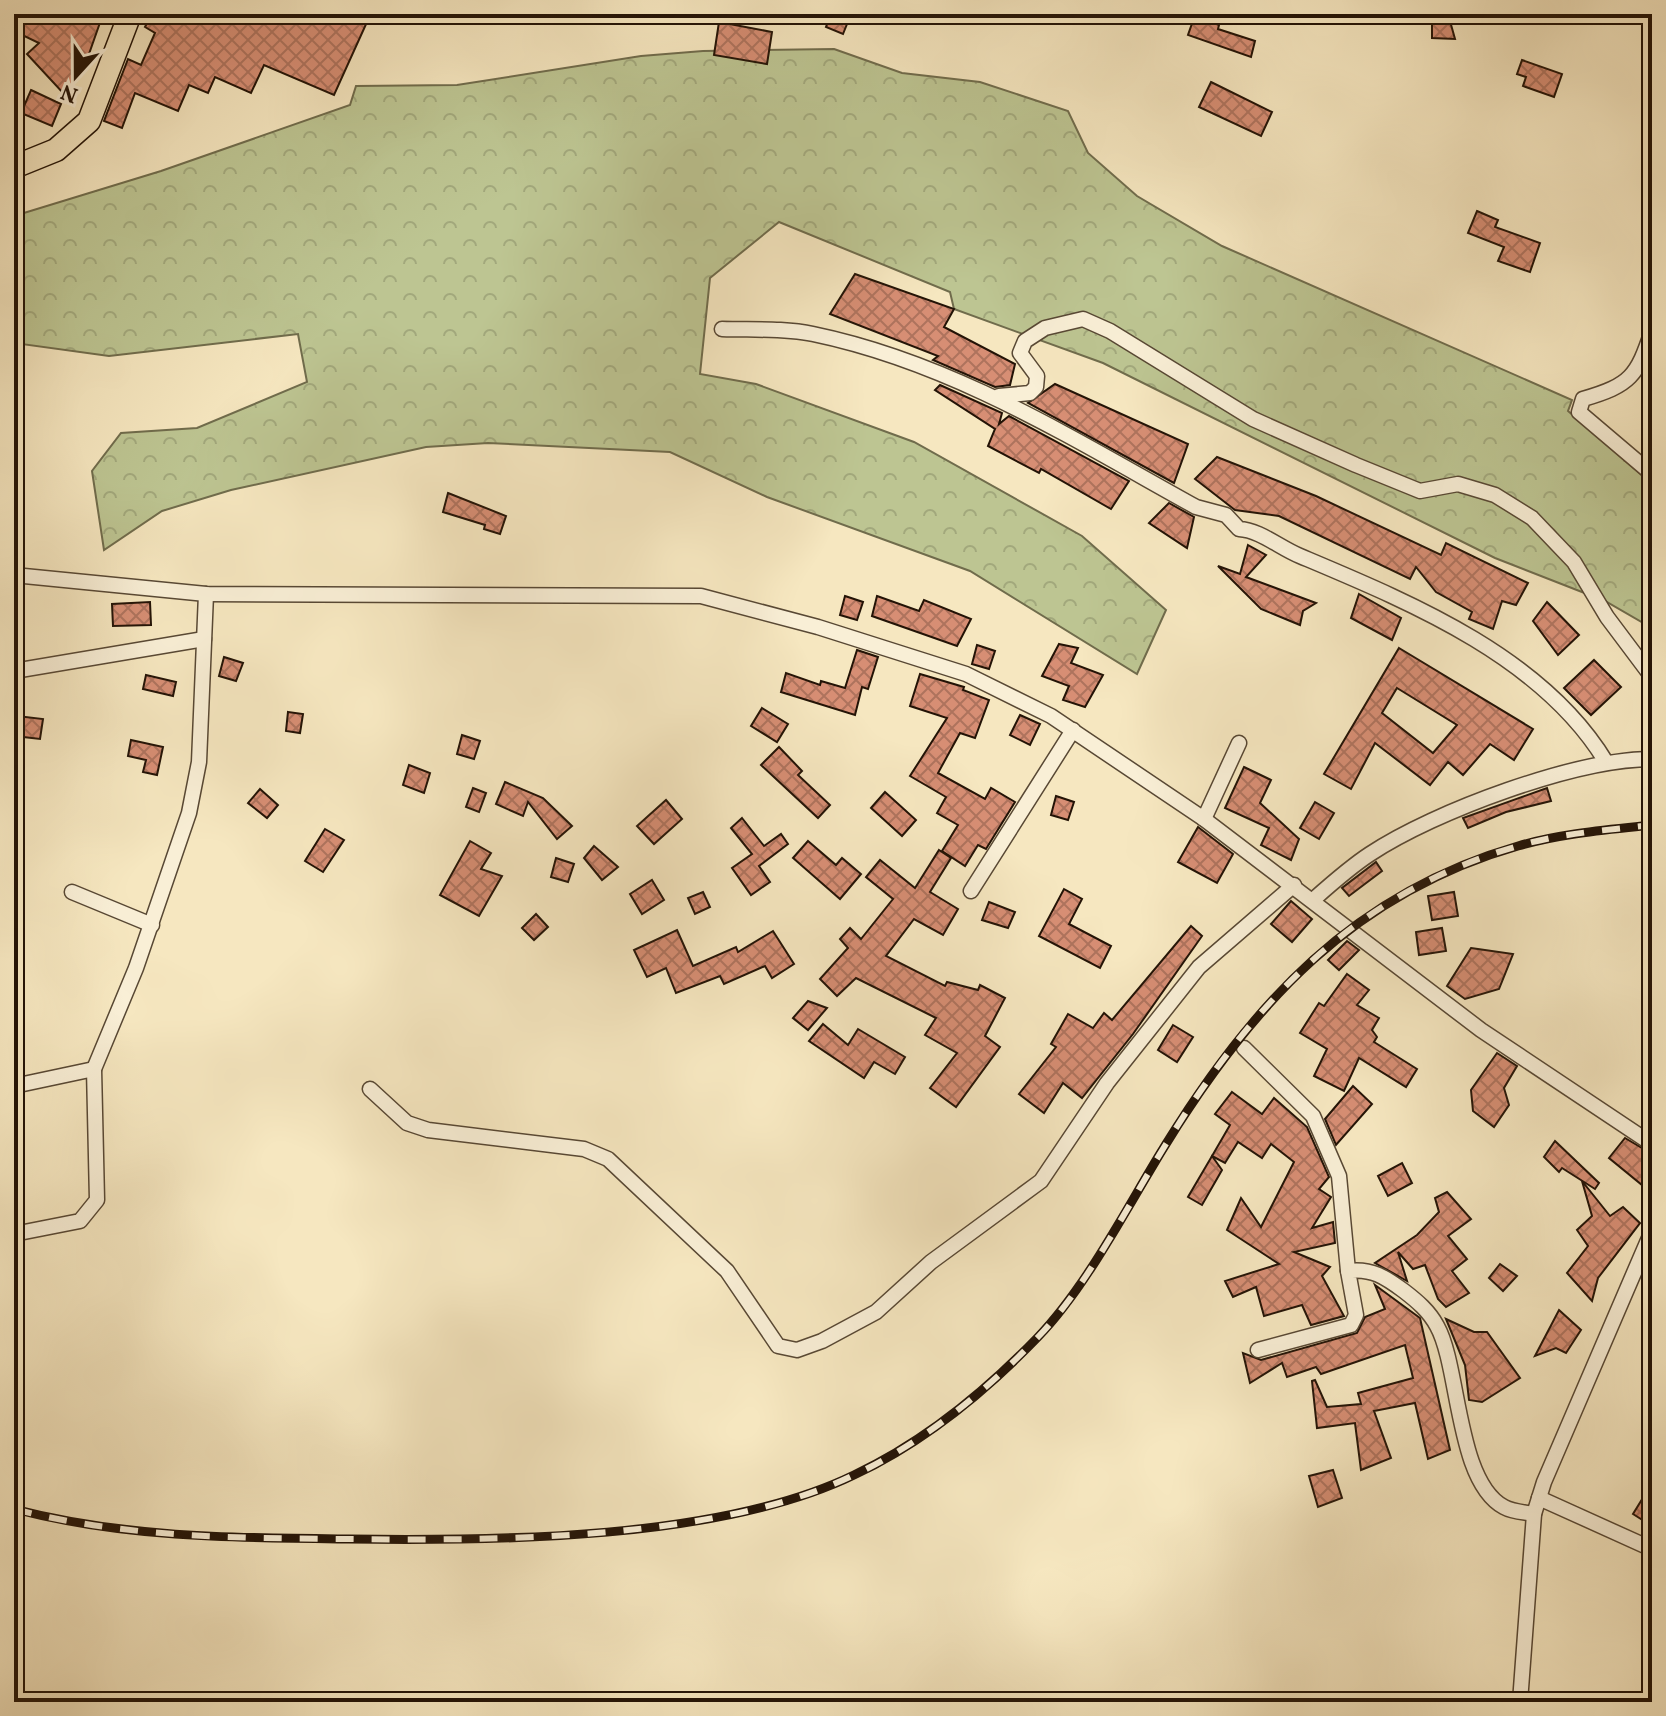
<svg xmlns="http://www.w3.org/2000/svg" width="1666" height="1716" viewBox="0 0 1666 1716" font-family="Vollkorn,serif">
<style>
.forest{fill:url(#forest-crowns);stroke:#706c4c;stroke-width:2}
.building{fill:url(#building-cross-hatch);stroke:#231306;stroke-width:2;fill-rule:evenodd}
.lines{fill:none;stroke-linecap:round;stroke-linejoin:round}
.street-casing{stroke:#584834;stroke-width:17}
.primary-casing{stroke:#231306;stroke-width:25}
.street{stroke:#f9efd6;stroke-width:14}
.primary{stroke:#f6e7c0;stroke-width:22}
.rail-casing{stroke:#231306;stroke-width:9}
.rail{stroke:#f9efd6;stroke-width:6;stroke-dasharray:18;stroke-linecap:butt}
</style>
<defs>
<pattern id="forest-crowns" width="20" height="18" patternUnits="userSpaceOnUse" patternTransform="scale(2)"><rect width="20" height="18" fill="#bdc592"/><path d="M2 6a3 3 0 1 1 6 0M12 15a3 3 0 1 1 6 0" fill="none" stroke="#a2a87c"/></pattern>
<pattern id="building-cross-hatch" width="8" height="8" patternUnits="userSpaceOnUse" patternTransform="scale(2)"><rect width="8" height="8" fill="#d78e74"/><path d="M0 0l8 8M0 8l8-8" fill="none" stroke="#ae735d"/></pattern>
</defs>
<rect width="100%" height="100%" fill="#f6e7c0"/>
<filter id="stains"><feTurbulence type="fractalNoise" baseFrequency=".0025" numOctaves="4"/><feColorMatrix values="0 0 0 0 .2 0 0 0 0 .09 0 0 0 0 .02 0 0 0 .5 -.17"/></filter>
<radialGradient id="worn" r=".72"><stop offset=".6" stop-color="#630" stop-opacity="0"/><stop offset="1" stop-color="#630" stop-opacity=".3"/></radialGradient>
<!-- forest -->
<path class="forest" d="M834 49 902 73 980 82 1068 111 1088 153 1137 196 1222 246 1572 400 1568 411 1652 484V628L1605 601 1495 558 1103 363 954 309 950 292 779 222 710 278 700 374 756 384 914 442 1082 536 1166 610 1137 674 970 571 767 497 670 452 488 443 426 447 231 490 162 511 104 550 92 471 121 433 197 428 307 382 298 334 109 356 14 343V216L161 171 350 105 356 86 457 85 641 56 703 51Z"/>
<!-- building -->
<g class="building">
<path d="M26 14H103L83 71 64 94 27 54 39 43 18 33Z"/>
<path d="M152 14H348L367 22 334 95 264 65 251 93 215 77 208 93 189 85 178 111 135 93 122 128 104 121 128 59 141 65 155 33 145 27Z"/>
<path d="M831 14H851L843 34 826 27Z"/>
<path d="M1195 15 1219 25 1218 29 1255 41 1251 57 1188 35Z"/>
<path d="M1432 17 1450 21 1455 39 1432 38Z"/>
<path d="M719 22 772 32 767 64 714 55Z"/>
<path d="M1522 60 1562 74 1554 97 1523 86 1526 77 1517 74Z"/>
<path d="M1211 82 1272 112 1261 136 1199 107Z"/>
<path d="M31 90 61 104 52 126 21 113Z"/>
<path d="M1477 211 1498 220 1495 227 1540 243 1530 272 1498 261 1504 247 1468 233Z"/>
<path d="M855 274 954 309 944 327 1015 364 1010 385 995 387 933 360 938 356 830 314Z"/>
<path d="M1055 384 1188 444 1174 483 1028 403Z"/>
<path d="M940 385 1002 413 999 424 1009 416 1129 481 1111 509 1041 469 1039 473 988 446 995 429 935 390Z"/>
<path d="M1217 457 1316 496 1441 555 1446 543 1528 583 1516 605 1502 601 1493 629 1469 619 1472 612 1436 592 1416 567 1410 579 1279 516 1235 510 1195 479Z"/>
<path d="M448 493 506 516 500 534 484 529 485 525 443 512Z"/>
<path d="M1169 503 1194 517 1187 548 1149 523Z"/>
<path d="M1248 545 1266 555 1246 577 1316 603 1303 611 1300 625 1261 609 1218 566 1240 574Z"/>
<path d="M1359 594 1401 618 1392 640 1351 618Z"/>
<path d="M845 596 863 602 857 620 840 615Z"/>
<path d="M877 596 919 611 924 600 971 619 957 646 872 616Z"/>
<path d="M150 602 151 625 113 626 112 604Z"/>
<path d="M1547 602 1579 635 1558 655 1533 621Z"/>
<path d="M1059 644 1078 648 1071 663 1103 675 1085 707 1063 700 1069 686 1042 676Z"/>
<path d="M977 645 995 651 989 669 972 664Z"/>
<path d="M1399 648 1533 729 1514 760 1490 744 1463 775 1448 762 1430 785 1375 743 1351 789 1324 774ZM1397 688 1457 725 1433 753 1382 713Z"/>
<path d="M857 650 878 657 868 689 862 687 855 715 781 692 786 673 820 685 821 681 845 688Z"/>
<path d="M224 657 243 663 236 681 219 676Z"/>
<path d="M1594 660 1621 687 1591 715 1564 688Z"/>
<path d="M920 674 964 687 963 690 989 700 975 738 960 733 938 773 985 799 991 788 1015 802 986 849 978 845 965 866 942 851 958 825 937 813 946 797 910 776 947 718 910 706Z"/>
<path d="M146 675 176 682 173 696 143 689Z"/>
<path d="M762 708 788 724 777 742 751 726Z"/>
<path d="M288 712 303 714 300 733 286 731Z"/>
<path d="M1020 715 1040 724 1030 745 1010 735Z"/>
<path d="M17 716 43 719 40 739 15 736Z"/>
<path d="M462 735 480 741 474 759 457 754Z"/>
<path d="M131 740 163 747 157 775 143 772 146 760 128 756Z"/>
<path d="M779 747 802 771 798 775 830 805 818 818 761 765Z"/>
<path d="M409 765 430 773 424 793 403 785Z"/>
<path d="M1244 767 1271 780 1260 803 1299 839 1291 860 1261 845 1269 828 1225 808Z"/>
<path d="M505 782 543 798 572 826 557 839 528 802 523 816 496 804Z"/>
<path d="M473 788 486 793 479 812 466 807Z"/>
<path d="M1547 788 1551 801 1506 812 1468 828 1463 818Z"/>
<path d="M260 789 278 805 267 818 248 803Z"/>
<path d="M885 792 916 820 902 836 871 808Z"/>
<path d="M1056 796 1074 802 1068 820 1051 815Z"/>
<path d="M666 800 682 819 654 844 637 826Z"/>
<path d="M1315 802 1334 813 1319 839 1300 828Z"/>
<path d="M742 818 764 846 781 834 788 844 759 866 770 882 751 895 732 868 752 854 731 828Z"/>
<path d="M1198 827 1233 854 1217 883 1178 862Z"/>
<path d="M325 829 344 840 323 872 305 861Z"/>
<path d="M470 841 491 853 481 869 502 876 479 916 440 895Z"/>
<path d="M808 841 836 865 842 858 861 874 840 899 793 858Z"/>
<path d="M594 846 618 867 602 880 584 858Z"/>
<path d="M939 850 951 858 930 892 958 909 943 935 914 919 886 956 945 986 947 982 978 990 980 985 1005 998 985 1036 1000 1047 956 1107 930 1088 957 1053 925 1035 936 1018 856 978 837 996 820 979 848 948 840 939 850 928 861 939 893 899 866 877 880 860 915 888Z"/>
<path d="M556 858 574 864 568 882 551 877Z"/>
<path d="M1376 862 1382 871 1349 896 1342 888Z"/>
<path d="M652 880 664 900 642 914 630 894Z"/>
<path d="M1064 889 1082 899 1069 924 1111 946 1100 968 1039 936Z"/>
<path d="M703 892 710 907 695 914 688 898Z"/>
<path d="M1454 892 1458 916 1432 920 1428 896Z"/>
<path d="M1291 901 1312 919 1292 942 1271 924Z"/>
<path d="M989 902 1015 912 1008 928 982 920Z"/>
<path d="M536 914 548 927 534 940 522 928Z"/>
<path d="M1191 926 1202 936 1133 1034 1082 1098 1063 1083 1044 1113 1019 1094 1056 1047 1051 1044 1068 1014 1093 1028 1104 1013 1112 1020Z"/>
<path d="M1442 928 1446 951 1419 955 1416 932Z"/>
<path d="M677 930 693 966 736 947 738 952 773 931 794 964 772 978 765 966 724 984 720 976 676 993 666 968 647 977 634 950Z"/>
<path d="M1347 941 1359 950 1339 970 1328 960Z"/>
<path d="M1471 948 1513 954 1499 989 1465 999 1447 986Z"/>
<path d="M1347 974 1369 990 1357 1005 1379 1018 1372 1030 1377 1037 1374 1042 1417 1069 1406 1087 1359 1058 1344 1091 1314 1076 1327 1049 1300 1033 1319 1003 1324 1006Z"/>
<path d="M808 1001 827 1008 808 1030 793 1018Z"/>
<path d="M823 1024 848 1045 858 1029 905 1057 895 1074 874 1062 864 1078 809 1041Z"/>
<path d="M1173 1025 1193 1037 1177 1062 1158 1050Z"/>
<path d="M1497 1053 1517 1066 1504 1088 1509 1105 1494 1127 1473 1111 1471 1090Z"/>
<path d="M1353 1086 1372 1104 1336 1145 1325 1119Z"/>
<path d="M1232 1092 1262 1114 1274 1098 1307 1127 1329 1177 1319 1189 1331 1197 1312 1228 1333 1222 1335 1243 1294 1252 1330 1267 1322 1276 1344 1316 1311 1325 1302 1305 1264 1316 1256 1287 1233 1297 1225 1281 1279 1264 1227 1230 1241 1198 1261 1227 1294 1162 1271 1144 1262 1158 1238 1142 1225 1163 1212 1156 1230 1125 1215 1114Z"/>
<path d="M1625 1138 1652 1154V1173L1642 1185 1609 1158Z"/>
<path d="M1555 1141 1599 1183 1595 1189 1562 1168 1559 1172 1544 1157Z"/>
<path d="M1212 1156 1222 1170 1202 1205 1188 1197Z"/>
<path d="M1402 1163 1412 1183 1388 1196 1378 1176Z"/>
<path d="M1582 1181 1610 1216 1623 1207 1640 1223 1598 1278 1592 1301 1567 1273 1588 1246 1577 1230 1592 1216Z"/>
<path d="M1447 1192 1471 1219 1448 1236 1467 1259 1452 1271 1469 1293 1446 1307 1438 1299 1425 1265 1413 1269 1398 1252 1407 1281 1375 1263 1417 1235 1439 1212 1435 1198Z"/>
<path d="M1500 1264 1517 1276 1503 1291 1489 1278Z"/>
<path d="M1375 1285 1420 1318 1450 1450 1428 1459 1415 1403 1374 1411 1391 1458 1361 1470 1355 1423 1317 1428 1312 1381 1315 1380 1327 1407 1361 1404 1358 1393 1413 1378 1405 1345 1321 1374 1316 1367 1287 1377 1282 1363 1250 1383 1243 1353 1261 1360 1357 1333 1365 1317 1385 1309Z"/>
<path d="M1559 1310 1581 1330 1566 1353 1556 1348 1535 1356Z"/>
<path d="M1446 1319 1474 1332H1487L1520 1378 1482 1402 1469 1400 1465 1365Z"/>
<path d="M1333 1470 1342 1498 1318 1507 1309 1476Z"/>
<path d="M1652 1483V1526L1633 1514Z"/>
</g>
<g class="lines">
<!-- street casing -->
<g class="street-casing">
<g id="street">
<path d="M722 329C752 330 784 328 813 334 953 363 1073 439 1196 507L1226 515 1239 529C1260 530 1280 548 1300 556 1409 602 1542 656 1606 762"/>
<path d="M1652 331C1637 376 1631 385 1583 399L1579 412 1652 474"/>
<path d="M999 396 1030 393 1036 387 1037 376 1020 353 1025 341 1045 328 1083 319 1110 331 1253 419 1356 465 1420 491 1458 484 1495 495 1532 518 1574 562 1607 617 1652 677"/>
<path d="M14 575 206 594 701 596 818 627 966 674 1051 716 1204 819 1481 1030 1652 1144"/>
<path d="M14 671 204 639"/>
<path d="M1204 819 1239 743"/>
<path d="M971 891 1073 730"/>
<path d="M72 892 152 925"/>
<path d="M1313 900C1331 884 1350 867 1370 854 1435 811 1576 759 1652 759"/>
<path d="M1244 1048 1313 1116 1339 1176 1348 1271"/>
<path d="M14 1086 94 1069"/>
<path d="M370 1089 407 1123 428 1130 584 1149 608 1159 727 1271 778 1346 797 1350 822 1341 876 1312 931 1262 1041 1181 1107 1083 1199 967 1294 885"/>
<path d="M14 1234 80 1221 97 1200 94 1069 136 968 189 813 199 762 206 594"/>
<path d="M1258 1350 1351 1325 1356 1315 1348 1271C1372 1268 1385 1277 1404 1291 1417 1301 1429 1311 1437 1326 1460 1367 1456 1481 1504 1507 1513 1512 1524 1512 1534 1514"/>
<path d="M1539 1498 1652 1549"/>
<path d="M1520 1702 1534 1514 1544 1482 1652 1231"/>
</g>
</g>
<!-- primary casing -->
<g class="primary-casing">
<path id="primary" d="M14 167 56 150 89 121 130 14"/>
</g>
<!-- street -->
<use href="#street" class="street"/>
<!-- primary -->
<use href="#primary" class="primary"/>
<!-- rail casing -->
<g class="rail-casing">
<path id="rail" d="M14 1509C125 1538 236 1538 349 1539 498 1541 720 1540 854 1475 924 1442 985 1392 1038 1337 1088 1285 1128 1205 1166 1144 1253 1003 1354 893 1518 846 1562 833 1608 830 1652 825"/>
</g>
<!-- rail -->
<use href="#rail" class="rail"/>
</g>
<!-- margin -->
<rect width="1666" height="1716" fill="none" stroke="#f6e7c0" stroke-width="48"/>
<rect x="16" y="16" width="1634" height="1684" fill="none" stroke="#231306" stroke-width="4"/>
<rect x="24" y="24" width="1618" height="1668" fill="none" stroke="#231306" stroke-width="2"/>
<!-- north arrow -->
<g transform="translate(76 76) rotate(201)" stroke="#f9efd6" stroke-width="6" paint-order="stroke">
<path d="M0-6L14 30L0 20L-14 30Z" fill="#231306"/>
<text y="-12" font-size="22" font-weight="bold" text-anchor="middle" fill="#231306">N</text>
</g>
<rect width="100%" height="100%" filter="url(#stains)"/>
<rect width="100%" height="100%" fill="url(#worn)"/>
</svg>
